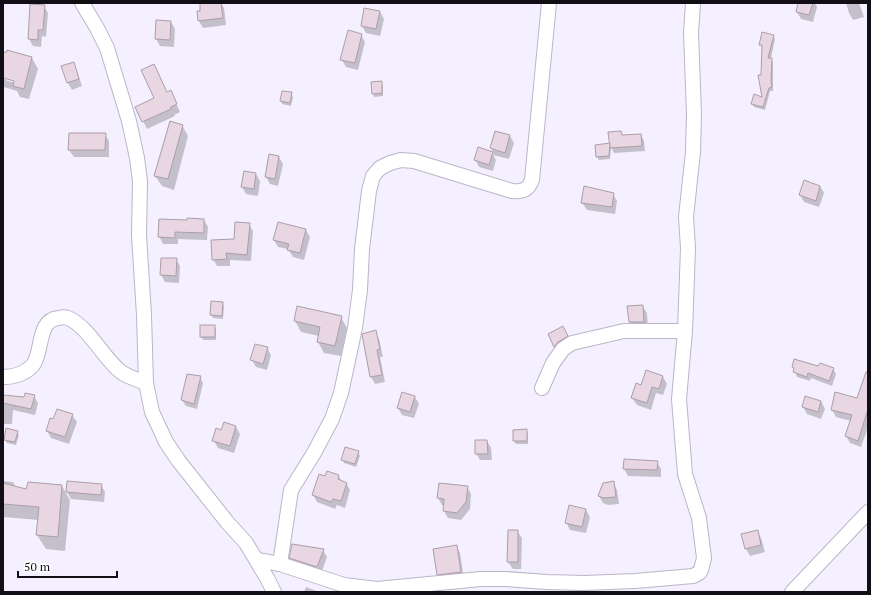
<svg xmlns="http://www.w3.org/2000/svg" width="871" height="595" viewBox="0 0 871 595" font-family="'PT Serif',serif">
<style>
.shadow{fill:#0003;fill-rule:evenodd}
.building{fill:#e8d7e3;stroke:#ad9da8}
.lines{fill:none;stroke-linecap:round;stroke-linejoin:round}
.street-casing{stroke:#bbb6c7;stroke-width:16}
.street{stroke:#fff;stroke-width:14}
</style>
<rect width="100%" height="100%" fill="#f4f0ff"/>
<!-- shadow -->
<g class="shadow">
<path d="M201 3H221L224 8 226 25 203 28 199 21 198 12H202Z"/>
<path d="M799 3H815L817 7 813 22 801 19 797 12Z"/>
<path d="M846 3H859L864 17 853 20 849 13Z"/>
<path d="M44 6 48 13 46 37 42 36 41 47 33 46 29 39Z"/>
<path d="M380 12 384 19 380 36 366 33 362 26Z"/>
<path d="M171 22 175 29 174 47 160 46 156 39Z"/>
<path d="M361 35 365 42 358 70 346 67 342 60Z"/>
<path d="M773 36 775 39 771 58 773 62V91H770L765 110 754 107 752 104 763 98V48L760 45Z"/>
<path d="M3 56 32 58 38 69 29 99 20 97 17 91 4 87ZM5 78 19 82 18 84 5 80Z"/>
<path d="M73 64 77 71 82 86 72 90 68 83Z"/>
<path d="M381 82 383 86V96L374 97 373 93Z"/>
<path d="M167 93 174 99 180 112 174 115 175 116 147 129 136 107Z"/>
<path d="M291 93 293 97 291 106 282 104 281 101Z"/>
<path d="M182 125 188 136 174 190 162 186 155 176Z"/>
<path d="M621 132 623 136 641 135 644 141 645 151 614 153 611 147 610 159 599 160 597 157 611 144Z"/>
<path d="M105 134 109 141V157H74L69 150Z"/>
<path d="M510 136 514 143 509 159 493 155 496 160 493 171 479 167 475 159 478 148 494 154 491 148Z"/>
<path d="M270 155 279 157 283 164 278 186 270 184 266 177Z"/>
<path d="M245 172 256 174 260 181 258 196 246 194 242 187Z"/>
<path d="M820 186 824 193 819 207 804 202 800 195Z"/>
<path d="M613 194 617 201 615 214 587 210 582 203Z"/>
<path d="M204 220 208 227 207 240 178 239V244H163L159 236 188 221Z"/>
<path d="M249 224 253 231 251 261 230 260V266H217L213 259 235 240Z"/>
<path d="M306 230 310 237 304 260 293 257 288 249 278 247 274 240Z"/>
<path d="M176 259 180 266 179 283 165 282 161 275Z"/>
<path d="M222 303 224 306 223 319 213 318 211 315Z"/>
<path d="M642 306 647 313 648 329H634L630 322 629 307Z"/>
<path d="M341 317 347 328 341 356 324 353 318 342 319 336 301 332 295 321Z"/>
<path d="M214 326 216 329V340H203L201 336Z"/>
<path d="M375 332 379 339 383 357H380L385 382 375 384 371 377 364 344Z"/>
<path d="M549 334H567L571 343 559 353Z"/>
<path d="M267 348 271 355 267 370 256 367 252 360Z"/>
<path d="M793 367 833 369 836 374 832 386 811 378 810 381 797 377Z"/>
<path d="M646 371 663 377 667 384 663 395 656 393 651 410 637 405 632 398 642 386Z"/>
<path d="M200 377 203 383 197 409 186 406 182 400Z"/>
<path d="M868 388V427L861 447 850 443 846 436 851 421 836 417 832 410 836 394 858 399Z"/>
<path d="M3 396 24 398 34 396 38 403 35 415 13 410 12 424H3Z"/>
<path d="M415 397 419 404 414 418 402 415 398 408Z"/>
<path d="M821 401 825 409 821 419 807 414 803 407Z"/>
<path d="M72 415 77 422 69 444 51 438 47 431 54 420Z"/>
<path d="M224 424 236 427 240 434 234 453 218 448 214 441 222 431Z"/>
<path d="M526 430 528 434V444H516L514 441Z"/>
<path d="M17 432 19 435 16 445 7 443 5 440Z"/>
<path d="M487 441 491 448 492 460H480L476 453Z"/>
<path d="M358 452 360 456 356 467 344 463 343 460Z"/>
<path d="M657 462 661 469V477L628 476 624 469Z"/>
<path d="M319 475 326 478 338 475 342 482 346 483 350 490 345 508 337 505 335 509 317 502 313 495Z"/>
<path d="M3 481 13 482 16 488 27 490 62 486 70 500 65 551 46 549 37 535 39 520 3 517Z"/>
<path d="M613 483 617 490 619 504 608 505 603 503 599 496Z"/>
<path d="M440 484 467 487 471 494 470 509 461 520 448 518 444 511V506L442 505 438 498Z"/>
<path d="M101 485 105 492 104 502 71 499 67 492Z"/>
<path d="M570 506 586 510 590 517 586 533 570 530 566 522Z"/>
<path d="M517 531 522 538 521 569H513L508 562Z"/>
<path d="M757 531 761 538 765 552 750 556 746 549Z"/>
<path d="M456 546 460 553 464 579 442 581 438 574Z"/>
<path d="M323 550 327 557 321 574 295 565 290 558Z"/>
<path d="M306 587 319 592H304Z"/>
</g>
<!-- building -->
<g class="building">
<path d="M200 3H221L223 18 198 21 197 11H200Z"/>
<path d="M798 3H813L809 15 796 12Z"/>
<path d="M30 4 45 5 43 30H38V40L28 39Z"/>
<path d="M364 8 380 11 376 29 361 26Z"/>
<path d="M156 20 171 21 170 40 155 39Z"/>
<path d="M348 30 362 34 355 63 340 60Z"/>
<path d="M762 32 774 35 768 58H772L771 82 772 87 769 88 763 107 751 104 754 94 762 97 758 75H761L762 45H759Z"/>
<path d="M7 50 32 57 24 89 13 86 14 81 3 78V52H7Z"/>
<path d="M74 62 79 79 67 83 61 66Z"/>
<path d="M154 64 167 92 171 90 177 104 171 107V109L142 122 135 107 154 98 141 70Z"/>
<path d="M382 81V93L372 94 371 82Z"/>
<path d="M282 91 292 92 290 103 280 101Z"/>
<path d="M170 121 183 125 168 179 154 176Z"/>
<path d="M495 131 510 135 505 153 490 148Z"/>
<path d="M621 131 622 135 641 134 642 146 610 148 608 132Z"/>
<path d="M69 133H106L105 150H68Z"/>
<path d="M610 143 609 156 596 157 595 145Z"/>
<path d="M478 147 493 152 489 165 474 160Z"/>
<path d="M269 154 279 156 275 179 265 177Z"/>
<path d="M244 171 256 173 254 189 241 187Z"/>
<path d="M804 180 820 186 816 201 799 195Z"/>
<path d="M584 186 614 193 612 207 581 203Z"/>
<path d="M187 218 204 219V233L175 232V238L158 237 159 219 187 220Z"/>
<path d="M235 222 250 223 247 255 226 253 227 259 212 260 211 240 234 239Z"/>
<path d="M278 222 306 229 300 253 287 250 289 244 273 240Z"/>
<path d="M161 258H177L176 276 160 275Z"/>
<path d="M211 301 223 302 222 316 210 315Z"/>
<path d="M643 305 644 322H629L627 306Z"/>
<path d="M297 306 342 316 335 346 317 342 320 327 294 321Z"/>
<rect x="200" y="325" width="15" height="12"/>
<path d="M563 326 568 336 558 342 554 347 548 334Z"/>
<path d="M376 330 380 349 377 350 382 375 370 377 362 334Z"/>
<path d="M255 344 268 347 263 364 250 360Z"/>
<path d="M794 359 818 366 820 363 834 368 829 381 808 373 807 377 793 372 794 368 792 367Z"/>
<path d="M646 370 663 376 659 389 652 387 647 403 631 398 636 383 641 385Z"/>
<path d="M866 372H868V409L858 441 845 436 852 415 831 410 835 392 857 398Z"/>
<path d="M187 374 201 376 194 404 181 400Z"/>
<path d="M402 392 415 396 410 412 397 408Z"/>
<path d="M25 393 35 395 31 409 3 403V395L24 397Z"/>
<path d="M805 396 821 401 818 412 802 407Z"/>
<path d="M57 409 73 414 65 437 46 431 50 418 53 419Z"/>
<path d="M224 422 236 426 230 446 212 441 216 428 221 430Z"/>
<path d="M6 428 18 431 15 442 4 440Z"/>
<path d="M527 429V441H513V430Z"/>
<path d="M475 440H487L488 454H475Z"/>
<path d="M345 447 359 451 355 464 341 460Z"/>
<path d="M624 459 658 461 657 470 623 469Z"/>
<path d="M327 471 339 475 338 479 347 483 341 501 333 499 331 502 312 495 319 474 325 476Z"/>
<path d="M67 481 102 484 101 495 66 492Z"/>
<path d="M614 481 616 497 604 498 598 496 603 483Z"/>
<path d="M28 482 62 485 58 537 36 535 39 507 3 504V483L26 489Z"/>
<path d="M439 483 468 486 466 502 457 513 443 511 444 499 437 498Z"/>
<path d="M569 505 586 509 582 527 565 523Z"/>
<path d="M508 530H518V562H507Z"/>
<path d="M758 530 761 545 745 549 741 534Z"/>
<path d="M292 544 324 549 317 567 289 558Z"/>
<path d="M457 545 461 572 437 575 433 549Z"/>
</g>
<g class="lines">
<!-- street casing -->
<g class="street-casing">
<g id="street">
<path d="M82 3 97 28 107 48 129 121 137 158 140 181 139 235 144 315 146 383 152 412 166 442 178 460 227 522 246 543 267 578 274 592"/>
<path d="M3 377C15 377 25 374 33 365 43 352 37 319 59 318 63 317 65 317 68 318 89 327 103 358 121 372 128 377 138 380 146 383"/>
<path d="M542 388 553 363 563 349 572 343 624 331H685"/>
<path d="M257 560 280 564 344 585 377 589 481 579H506L547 582 584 583 635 581 693 576 699 573 701 570 704 558 699 518 685 474 679 399 685 331 688 248 686 217 693 152 694 114 691 33 693 3"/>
<path d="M280 564 291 490 314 453 324 434 332 419 341 393 355 328 360 290 362 249 369 191 373 176 380 168 390 163 401 160 414 161 512 191C523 192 528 190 532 180L549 3"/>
<path d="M792 592 868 512"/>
</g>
</g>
<!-- street -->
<use href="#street" class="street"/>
</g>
<!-- border -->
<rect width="871" height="595" fill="none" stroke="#110f15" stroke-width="8"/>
<!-- scale -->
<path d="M18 571v6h99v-6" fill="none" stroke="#110f15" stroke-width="2"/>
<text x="24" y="571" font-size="12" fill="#110f15" stroke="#ffffff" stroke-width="3" paint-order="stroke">50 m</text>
</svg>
